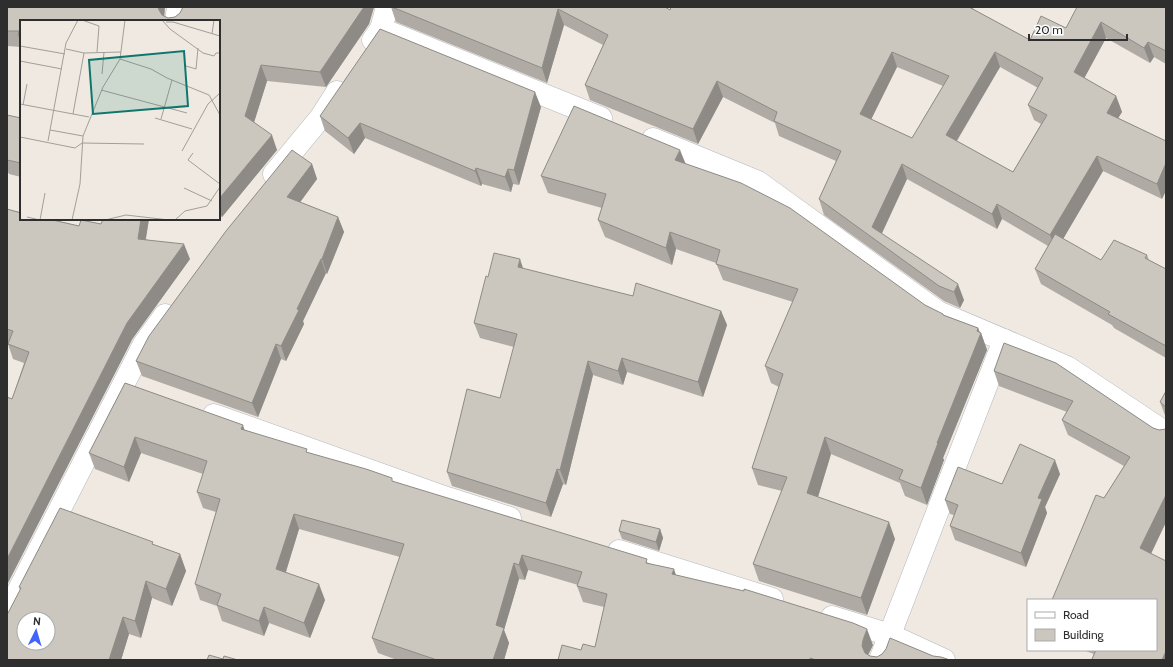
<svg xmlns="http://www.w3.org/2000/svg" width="1173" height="667" viewBox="0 0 1173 667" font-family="Cabin,sans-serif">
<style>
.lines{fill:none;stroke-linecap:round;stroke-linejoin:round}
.minor-casing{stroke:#b4b7c1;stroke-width:23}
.minor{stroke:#fff;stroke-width:22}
.wall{fill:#afaba4;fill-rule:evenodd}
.shaded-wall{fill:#8e8b86}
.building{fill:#cbc7bf;stroke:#8e8b86;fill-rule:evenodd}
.inset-road{fill:none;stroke:#a29e99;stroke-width:1}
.view{fill:#0f766e;fill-opacity:0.15;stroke:#0f766e;stroke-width:2}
.inset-edge{fill:none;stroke:#2e2e2e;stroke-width:2}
</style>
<rect width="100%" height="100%" fill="#efe9e1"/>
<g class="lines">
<!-- minor casing -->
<g class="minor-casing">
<g id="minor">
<path d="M176 21 178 7"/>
<path d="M381 29 601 118"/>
<path d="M373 40 381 29 387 7"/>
<path d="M653 139 758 182 938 312 1067 367 1166 433"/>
<path d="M274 174 321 117 337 92"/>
<path d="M214 415 447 498 510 518"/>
<path d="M619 551 772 599"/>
<path d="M7 613 144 344 165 315"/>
<path d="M832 617 890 635 944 660"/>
<path d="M880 660 1004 340"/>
</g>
</g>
<!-- minor -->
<use href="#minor" class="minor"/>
</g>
<!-- wall -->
<g class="wall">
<path d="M7 7H165L164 16 168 18 175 17 180 13 183 7H374L369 24 326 87 267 81 254 122 277 150 222 217 219 215V21H21V47L7 46Z"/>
<path d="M391 7H665L670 10 671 7H974L973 9 1030 40 1066 28 1166 7V64L1154 57 1150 63 1106 38 1084 78 1116 96 1122 112 1118 118 1166 141 1162 199 1103 171 1063 239 1101 260 1147 255 1149 260 1166 269V358L1114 328 1112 325 1041 284 1035 269 1048 246 1002 219 997 229 907 179 881 234 964 300 960 308 944 301 824 215 819 199 836 161 779 136 775 123 723 97 698 144 590 100 585 85 603 45 564 25 547 83 396 22ZM897 67 943 86 912 138 871 119ZM1000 67 1038 88 1028 105 1034 120 1041 124 1013 172 957 141Z"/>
<path d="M541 107 519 185 513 184 511 192 482 184 481 186 365 138 354 154 325 131 320 116Z"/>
<path d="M7 115 21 118V177L9 174 7 170Z"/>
<path d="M312 164 317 179 300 202 338 217 344 232 327 274 326 273 303 321 304 324 286 361 281 359 258 417 142 376 136 361Z"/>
<path d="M686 164 925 305 944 315 978 328 980 332 981 333 987 350 943 458 944 460 927 505 905 496 900 483 831 454 818 497 895 539 867 615 759 581 753 564 782 491 758 485 752 468 779 387 771 383 765 366 793 302 723 280 716 263 676 249 672 265 605 237 598 220 602 208 548 193 541 176Z"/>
<path d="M7 209 79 226 101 224 103 219H149L146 239 190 259 133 338 12 399 24 363 13 359 8 344V343L7 342Z"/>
<path d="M524 269 633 296 721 311 727 325 703 397 627 372 623 385 593 375 566 485 563 484 551 517 452 486 447 472 500 398 514 347 480 338 474 323 488 277Z"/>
<path d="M994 371 1159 430 1166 429V522L1151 554 1166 660H1092V659L1094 654 1083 650H1156L1104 498 1124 466 1068 435 1062 420 1067 412 999 386Z"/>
<path d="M125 383 245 430 309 453 394 482 649 563 676 575 873 645 868 655 870 656 877 657 933 656 950 660H558L581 650 595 647 604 607 583 602 577 586 578 585 528 570 525 580 519 579 504 630 509 643 504 660H397L378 653 372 638 400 557 299 529 286 572 325 600 310 638 269 623 264 636 222 621 217 606 200 600 195 584 216 512 203 508 197 492 203 474 141 453 129 482 95 469 89 453Z"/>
<path d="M1166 391V418L1160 402Z"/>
<path d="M1060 474 1045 507 1047 513 1026 567 955 540 950 526 954 515 950 514 945 500 1002 484Z"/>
<path d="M660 529 663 538 659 551 622 539 619 531Z"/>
<path d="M154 545 180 554 186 571 172 606 152 598 141 638 129 634 121 660H7L20 590 19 587Z"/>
</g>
<!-- shaded-wall -->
<g class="shaded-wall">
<path d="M158 7H165L164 19 159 10Z"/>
<path d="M364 7H374L369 24 326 87 320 72Z"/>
<path d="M558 9 564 25 547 83 542 68Z"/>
<path d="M1101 22 1106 38 1079 88 1074 72Z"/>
<path d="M1148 42 1154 57 1150 63 1144 48Z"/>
<path d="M892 52 897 67 866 130 860 114Z"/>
<path d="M995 52 1000 67 951 150 946 135Z"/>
<path d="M261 65 267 81 251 132 245 116Z"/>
<path d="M717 81 723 97 698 144 693 129Z"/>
<path d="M535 92 541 107 519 185 514 170Z"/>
<path d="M1116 96 1122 112 1112 128 1107 113Z"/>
<path d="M360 123 365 138 354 154 348 138Z"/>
<path d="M272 135 277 150 222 217 219 209V199Z"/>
<path d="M680 150 687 167 675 160Z"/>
<path d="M1097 156 1103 171 1056 251 1050 235Z"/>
<path d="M1166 163V191L1162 199 1157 184Z"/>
<path d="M312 164 317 179 293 212 287 197Z"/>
<path d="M902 164 907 179 878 242 872 227Z"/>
<path d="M476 168 482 184 481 186 475 171Z"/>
<path d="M508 169 513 184 511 192 505 177Z"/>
<path d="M997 204 1002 219 997 229 992 214Z"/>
<path d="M338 217 344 232 327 274 322 259Z"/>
<path d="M141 219H149L143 254 138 239Z"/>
<path d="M670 232 676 249 672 265 666 248Z"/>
<path d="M184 244 190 259 133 338 7 585V559L127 323Z"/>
<path d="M321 259 326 273 303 321 304 324 286 361 281 346 297 309Z"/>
<path d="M520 259 525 274 518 267Z"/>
<path d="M958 284 964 300 960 308 954 292Z"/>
<path d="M721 311 727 325 703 397 698 382Z"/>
<path d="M978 328 980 334 981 333 987 350 943 458 944 460 927 505 921 488Z"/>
<path d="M276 344 281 359 258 417 252 403Z"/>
<path d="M622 358 627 372 623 385 618 371Z"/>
<path d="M588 361 593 375 566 485 560 470Z"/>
<path d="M243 425 248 441 241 429Z"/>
<path d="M135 437 141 453 129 482 124 467Z"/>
<path d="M825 437 831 454 814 510 807 493Z"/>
<path d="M1055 460 1060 474 1045 507 1047 513 1026 567 1021 553 1038 498Z"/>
<path d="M557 469 563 484 551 517 546 503Z"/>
<path d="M1166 495V522L1146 564 1140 548Z"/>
<path d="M294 514 299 529 282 584 276 569Z"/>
<path d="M889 522 895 539 867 615 861 598Z"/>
<path d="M660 529 663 538 659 551 656 542Z"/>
<path d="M180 554 186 571 172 606 166 589Z"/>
<path d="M522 555 528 570 525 580 519 565Z"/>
<path d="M514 563 519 579 504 630 509 643 504 660H493L496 625Z"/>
<path d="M674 569 679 584 672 574Z"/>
<path d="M146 581 152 598 141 638 135 621Z"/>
<path d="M319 584 325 600 310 638 304 623Z"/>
<path d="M264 607 269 623 264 636 259 621Z"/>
<path d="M123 617 129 634 121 660H109Z"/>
<path d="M867 629 873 645 868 655V660L862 646 863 640Z"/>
<path d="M1166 651V660H1162Z"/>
</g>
<!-- building -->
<g class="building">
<path d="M7 7H158L159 10 162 15 168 18 175 17 180 13 183 7H364L320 72 261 65 245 116 272 135 219 199V21H21V37L18 36 19 31H7Z"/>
<path d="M392 7H665L670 10 671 7H969L1030 40 1041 16 1066 28 1077 7H1166V51L1148 42 1144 48 1101 22 1074 72 1116 96 1107 113 1166 141V163L1157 184 1097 156 1050 235 997 204 992 214 902 164 872 227 958 284 954 292 939 286 819 199 841 151 774 121 777 112 717 81 693 129 585 85 608 35 558 9 542 68ZM892 52 949 76 912 138 860 114ZM995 52 1043 78 1028 105 1047 115 1013 172 946 135Z"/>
<path d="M380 29 535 92 514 170 508 169 505 177 476 168 475 171 360 123 348 138 320 116Z"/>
<path d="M574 106 680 150 675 160 741 183 790 208 925 305 943 314V315L978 328 977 331 981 333 937 443H938L921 488 899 479 903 470 825 437 807 493 889 522 861 598 753 564 787 477 752 468 783 374 765 366 798 289 716 264 720 250 670 232 666 248 598 220 606 194 541 176Z"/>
<path d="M7 115 21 118V163L7 160Z"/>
<path d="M292 150 312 164 287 197 338 217 322 259H321L297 309 299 310 281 346 276 344 252 403 136 361 149 336 226 231Z"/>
<path d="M7 209 21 213V219H48L79 226 81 220 101 224 103 219H141L138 239 184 244 127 323 7 559V397L12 399 29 352 8 344 13 331 7 329Z"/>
<path d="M1055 234 1101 260 1114 240 1147 255 1145 258 1166 269V346L1108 314 1110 312 1035 269Z"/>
<path d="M494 253 520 259 518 267 633 296 636 283 721 311 698 382 622 358 618 371 588 361 560 470 557 469 546 503 447 472 467 389 500 398 517 334 474 323 486 276 488 277Z"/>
<path d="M1004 343 1056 363 1153 428 1159 430 1166 429V495L1140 548 1166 561V651L1162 660H1095L1092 659 1096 650H1156V600H1052L1096 495 1104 498 1130 457 1062 420 1073 401 994 371Z"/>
<path d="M125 383 243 425 241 429 307 449 306 452 366 469 392 478V481L647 559 646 563 674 569 672 574 744 591V589L853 623 867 629 863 640 862 646 865 653 870 656 877 657 882 654 886 649 890 638 933 656 941 657 950 660H816L810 658V660H558L562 645 581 650 583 644 595 647 607 594 577 586 582 572 522 555 519 565 514 563 496 625 504 628 493 660H437L372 638 404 544 294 514 276 569 319 584 304 623 264 607 259 621 217 605 221 594 195 584 220 499 197 492 207 461 135 437 124 467 89 453Z"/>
<path d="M1166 391V407L1160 402Z"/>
<path d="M1020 444 1055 460 1038 498 1042 499 1021 553 950 526 958 505 945 500 958 467 1002 484Z"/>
<path d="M60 508 153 542 152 544 180 554 166 589 146 581 135 621 123 617 109 660H7V615L21 588 19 587ZM24 619H48V643H24Z"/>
<path d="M622 520 660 529 656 542 619 531Z"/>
<path d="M209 655 223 659 224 656 238 660H207Z"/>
</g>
<!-- overview -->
<g transform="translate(20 20)">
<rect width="200" height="200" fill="#efe9e1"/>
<path class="inset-road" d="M62 0 79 6 77 32M142 0 150 9 183 33 194 36 196 33H200M146 2H153L200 16M192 14 194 0M0 26 45 34M46 29 64 33 101 32M100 39 131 49 147 58 189 75 200 95M0 41 42 49M166 46 176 49 178 28M82 54 84 32M81 70 167 93M0 84 69 97M3 85 7 64M53 94 64 33M135 98 172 109M141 99 152 60M30 110 63 116M0 117 55 128 62 123 124 124M28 121 46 23 58 0M162 131 188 84 200 73M173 133 168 140 200 164M164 168 192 181M7 197 20 200M20 200 25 173M52 200 60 164 63 116 83 67 100 39 105 0M85 200 106 195 149 200M155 200 165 191 187 186 200 167"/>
<path class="view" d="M164 31 168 86 73 94 69 40Z"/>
<rect width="200" height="200" class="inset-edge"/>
</g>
<!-- border -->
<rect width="1173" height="667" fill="none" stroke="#2e2e2e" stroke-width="16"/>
<!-- legend -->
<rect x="1027" y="599" width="130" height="52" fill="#ffffff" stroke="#ababab"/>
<rect x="1035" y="612" width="20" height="6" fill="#ffffff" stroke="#ababab"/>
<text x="1063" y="619" font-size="12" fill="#2e2e2e">Road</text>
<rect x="1035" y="629" width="20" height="12" fill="#cbc7bf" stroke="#ababab"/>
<text x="1063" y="639" font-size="12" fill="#2e2e2e">Building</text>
<!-- north arrow -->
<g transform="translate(36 631) rotate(5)"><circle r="19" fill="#ffffff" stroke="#ababab"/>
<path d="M0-3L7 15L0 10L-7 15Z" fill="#4264fb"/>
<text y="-6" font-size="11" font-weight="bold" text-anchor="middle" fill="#2e2e2e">N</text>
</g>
<!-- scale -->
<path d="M1029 34v6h98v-6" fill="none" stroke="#2e2e2e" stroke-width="2"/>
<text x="1035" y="34" font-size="12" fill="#2e2e2e" stroke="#ffffff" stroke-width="3" paint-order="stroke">20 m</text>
</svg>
